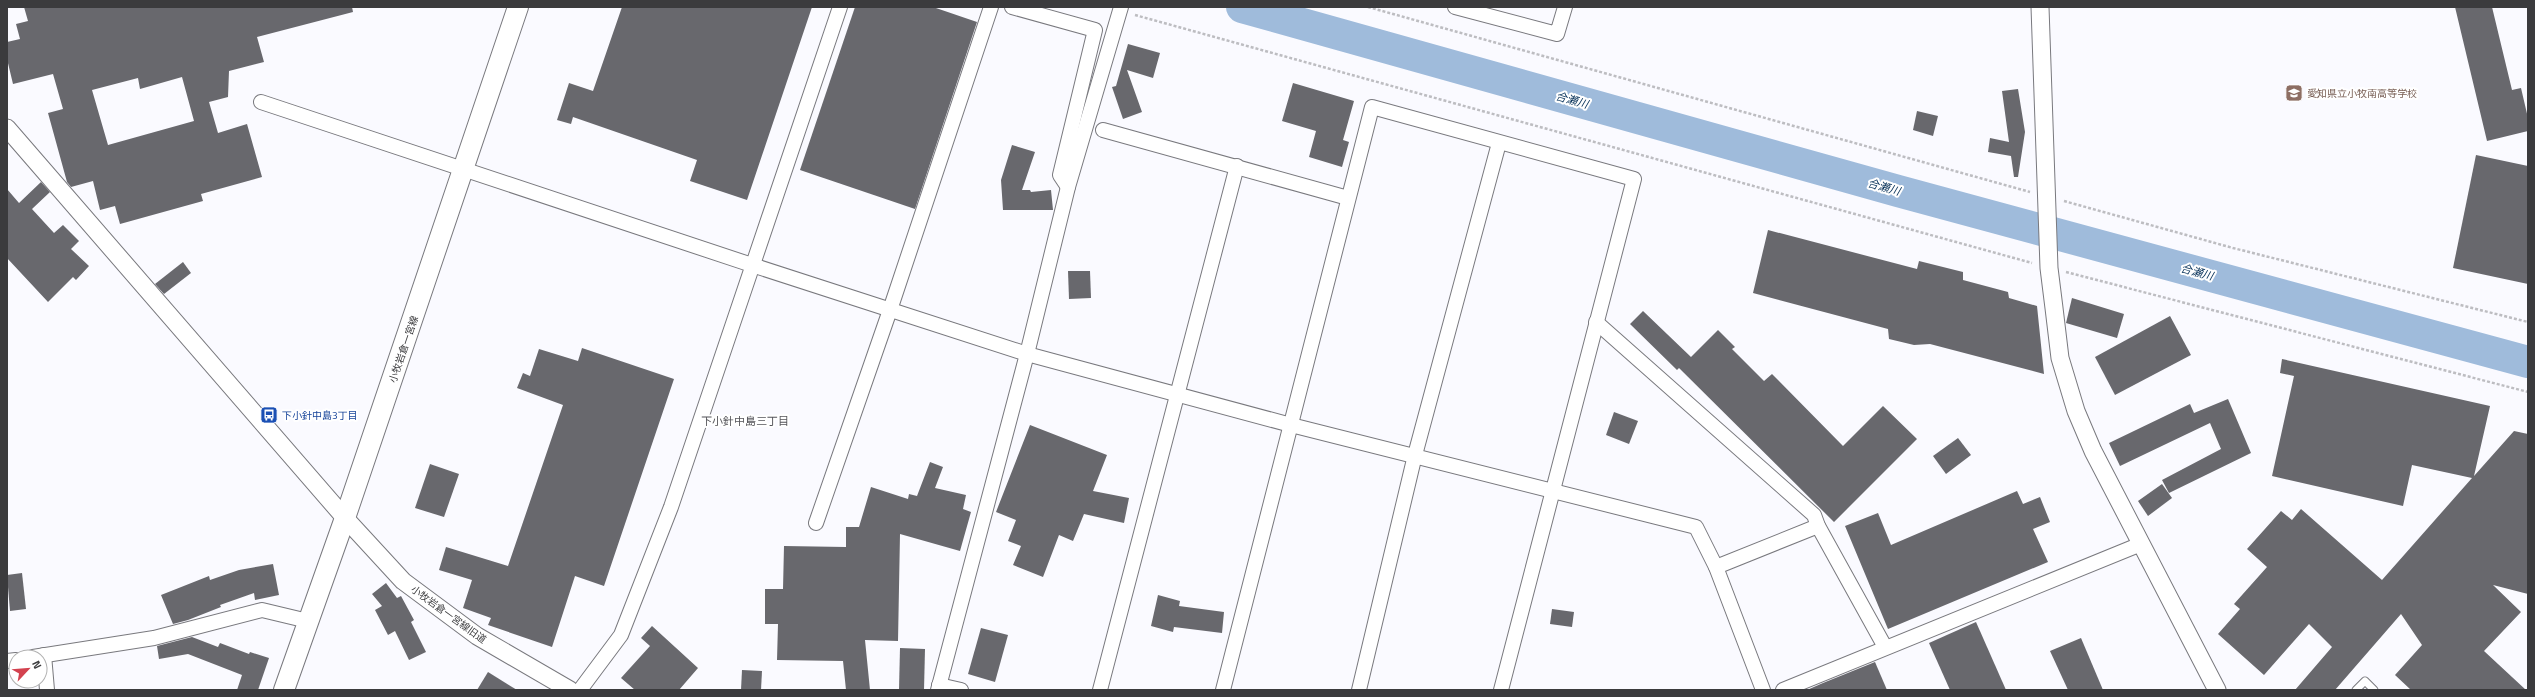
<svg xmlns="http://www.w3.org/2000/svg" width="2535" height="697" viewBox="0 0 2535 697" font-family="'Titillium Web','Noto Sans JP',sans-serif">
<style>
.lines{fill:none;stroke-linecap:round;stroke-linejoin:round}
.river{stroke:#9fbbdb;stroke-width:32}
.building{fill:#68686d;fill-rule:evenodd}
.service-casing{stroke:#79797e;stroke-width:9}
.minor-casing{stroke:#79797e;stroke-width:16}
.tertiary-casing{stroke:#79797e;stroke-width:19}
.secondary-casing{stroke:#79797e;stroke-width:22}
.path{stroke:#bdbdc1;stroke-width:2.5;stroke-dasharray:3 2;stroke-linecap:butt}
.service{stroke:#fff;stroke-width:7}
.minor{stroke:#fff;stroke-width:14}
.tertiary{stroke:#fff;stroke-width:17}
.secondary{stroke:#fff;stroke-width:20}
.labels{text-anchor:middle;stroke-width:4;stroke-linejoin:round;paint-order:stroke}
.education-label{font-size:10px;fill:#785e54;stroke:#fff;text-anchor:start}
.street-label{font-size:10px;fill:#3b3b3d;stroke:#fff}
.transit-label{font-size:10px;fill:#164399;stroke:#fff;text-anchor:start}
.water-label{font-size:11px;font-style:italic;fill:#032e56;stroke:#fff}
.neighbourhood-label{font-size:11px;fill:#55555a;stroke:#fff}
</style>
<rect width="100%" height="100%" fill="#fafaff"/>
<g class="lines">
<!-- river -->
<path class="river" d="M1242 7 1898 191 2528 362"/>
</g>
<!-- building -->
<g class="building">
<path d="M24 7H352L353 12 257 37 264 62 229 71 228 97 209 102 218 133 247 124 262 177 201 194 203 201 120 224 115 206 100 210 93 181 71 187 67 182 48 113 63 109 53 74 13 84 7 59V42L20 39 16 24 28 21ZM182 77 194 121 108 145 92 90 138 78 140 89Z"/>
<path d="M622 7H812L747 200 690 181 697 160 573 117 571 124 557 120 569 83 593 91Z"/>
<path d="M855 7H933L977 22 915 209 800 170Z"/>
<path d="M2455 7H2492L2512 90 2521 88 2528 118V131L2487 141Z"/>
<path d="M1128 44 1160 53 1153 78 1127 70 1142 112 1123 119 1112 87 1116 86Z"/>
<path d="M1293 83 1354 101 1343 140 1349 142 1342 167 1309 157 1316 131 1282 121Z"/>
<path d="M2018 89 2025 132 2018 177H2014L2011 156 1988 152 1990 138 2009 142 2002 91Z"/>
<path d="M1917 111 1938 116 1933 136 1913 130Z"/>
<path d="M1012 145 1035 152 1022 190H1030L1031 192 1051 190 1053 210H1003L1001 180Z"/>
<path d="M2476 155 2528 166V284L2453 268Z"/>
<path d="M41 182 50 192 32 209 54 233 63 225 79 241 71 249 89 266 76 280 73 277 48 302 7 258V189L19 203Z"/>
<path d="M1768 230 1917 269 1919 261 1963 272V280L2008 292 2009 298 2037 306 2044 374 1930 344 1914 345 1889 339 1888 329 1753 293Z"/>
<path d="M183 262 191 273 164 294 155 284Z"/>
<path d="M1068 271H1090L1091 298 1069 299Z"/>
<path d="M2072 298 2124 314 2117 338 2066 323Z"/>
<path d="M1643 311 1691 357 1718 330 1735 347 1732 349 1764 381 1772 374 1843 446 1883 406 1917 439 1834 522 1679 368 1677 370 1630 324Z"/>
<path d="M2170 316 2191 355 2115 395 2095 357Z"/>
<path d="M582 348 674 379 604 586 575 576 552 647 488 625 491 618 463 608 472 580 439 570 446 547 508 566 563 405 517 388 523 373 530 376 539 349 578 361Z"/>
<path d="M2282 359 2490 406 2474 476 2514 431 2528 434V594L2493 585 2521 612 2484 651 2526 690H2411L2395 675 2422 645 2401 614 2335 690H2295L2332 647 2309 624 2264 675 2218 634 2240 609 2234 604 2267 567 2247 549 2281 511 2292 520 2301 509 2382 580 2472 478 2412 465 2403 506 2272 476 2294 376 2280 373Z"/>
<path d="M2228 399 2251 453 2169 493 2162 480 2221 449 2210 423 2120 466 2109 443 2190 404 2194 413Z"/>
<path d="M1614 412 1638 421 1629 444 1606 435Z"/>
<path d="M1030 425 1107 455 1093 491 1129 498 1124 523 1084 514 1073 541 1059 535 1043 577 1013 565 1021 546 1008 541 1016 520 996 512Z"/>
<path d="M1958 438 1971 455 1946 474 1933 456Z"/>
<path d="M930 462 943 467 935 488 966 495 963 509 971 512 960 551 900 534 898 641 865 640 870 690H846L843 661 777 660 778 624H765V589H783L784 546 846 547V527H859L871 487 908 499 909 494 917 496Z"/>
<path d="M430 464 459 474 444 517 415 508Z"/>
<path d="M2162 484 2172 498 2148 516 2138 501Z"/>
<path d="M2017 491 2023 504 2040 497 2050 522 2033 529 2048 562 1888 629 1845 526 1878 513 1891 545Z"/>
<path d="M273 564 279 595 255 600 254 593 220 605 221 607 188 620 173 624 161 595 209 576 210 580 239 570Z"/>
<path d="M22 573 26 609 10 611 7 575Z"/>
<path d="M386 583 397 598 401 596 414 620 411 622 426 652 409 660 395 631 388 635 375 610 382 606 372 594Z"/>
<path d="M1158 595 1180 601 1179 606 1224 612 1222 633 1174 627 1173 632 1151 626Z"/>
<path d="M1552 609 1574 612 1572 627 1550 624Z"/>
<path d="M1976 622 2006 690H1950L1929 643Z"/>
<path d="M652 626 698 668 679 690H635L621 678 650 646 641 638Z"/>
<path d="M981 628 1008 635 995 682 968 674Z"/>
<path d="M192 637 218 647 220 643 249 654 250 652 269 658 258 690H237L242 675 188 654 159 659 157 646Z"/>
<path d="M2081 638 2103 690H2068L2050 651Z"/>
<path d="M900 648 925 649 924 690H899Z"/>
<path d="M1875 662 1887 690H1807L1823 683Z"/>
<path d="M742 670 762 671 761 690H741Z"/>
<path d="M488 672 517 690H477Z"/>
</g>
<g class="lines">
<!-- service casing -->
<g class="service-casing">
<path id="service" d="M2356 690 2365 681 2374 690"/>
</g>
<!-- minor casing -->
<g class="minor-casing">
<g id="minor">
<path d="M1012 7 1095 30 1060 175 1068 187"/>
<path d="M1455 7 1557 34 1565 7"/>
<path d="M261 102 752 265 1027 354 1291 425 1696 527 1716 567 1763 690"/>
<path d="M1103 130 1348 198"/>
<path d="M1596 322 1814 515 1818 526 1885 647"/>
<path d="M816 523 890 310 991 7"/>
<path d="M1716 567 1818 526"/>
<path d="M44 655 47 690"/>
<path d="M33 657 154 638 262 610 308 621"/>
<path d="M7 661 16 660"/>
<path d="M939 685 961 690"/>
<path d="M580 690 621 635 671 507 840 7"/>
<path d="M938 690 1027 354 1068 187 1121 7"/>
<path d="M1100 690 1237 166"/>
<path d="M1223 690 1372 107 1634 179 1501 690"/>
<path d="M1359 690 1415 455 1499 143"/>
<path d="M1783 690 2141 544"/>
</g>
</g>
<!-- tertiary casing -->
<g class="tertiary-casing">
<g id="tertiary">
<path d="M2040 7 2049 268 2054 308 2060 358 2076 411 2093 451 2217 690"/>
<path d="M7 128 345 518 403 581 477 636 570 690"/>
</g>
</g>
<!-- secondary casing -->
<g class="secondary-casing">
<path id="secondary" d="M284 690 345 518 518 7"/>
</g>
<!-- path -->
<g class="path">
<path d="M1368 7 2030 192"/>
<path d="M1135 15 2032 263"/>
<path d="M2064 201 2233 248 2528 322"/>
<path d="M2066 272 2528 392"/>
</g>
<!-- service -->
<use href="#service" class="service"/>
<!-- minor -->
<use href="#minor" class="minor"/>
<!-- tertiary -->
<use href="#tertiary" class="tertiary"/>
<!-- secondary -->
<use href="#secondary" class="secondary"/>
</g>
<!-- icons -->
<defs>
<g id="school-square" transform="scale(0.9)"><rect x="-9" y="-9" width="18" height="18" rx="4" fill="#8d6e63" stroke="#fff"/><path d="M0-5L7-2L0 1L-7-2ZM-4 1L0 2.5L4 1V4Q0 6-4 4Z" fill="#fff"/></g>
<g id="bus-square" transform="scale(0.9)"><rect x="-9" y="-9" width="18" height="18" rx="4" fill="#1a4fb4" stroke="#fff"/><path d="M-5-6H5V4H4V6H2V4H-2V6H-4V4H-5ZM-3.5-4V0h7V-4ZM-3.5 1.2v1.5H-2V1.2ZM2 1.2v1.5H3.5V1.2Z" fill="#fff"/></g>
</defs>
<g fill-rule="evenodd">
<use href="#school-square" x="2294" y="93"/>
<use href="#bus-square" x="269" y="415"/>
</g>
<g class="labels">
<!-- education labels -->
<g class="education-label">
<text x="2307" y="97">愛知県立小牧南高等学校</text>
</g>
<!-- street labels -->
<g class="street-label">
<text transform="translate(403 349) rotate(-71)" y="4">小牧岩倉一宮線</text>
<text transform="translate(449 614) rotate(36)" y="4">小牧岩倉一宮線旧道</text>
</g>
<!-- transit labels -->
<g class="transit-label">
<text x="282" y="419">下小針中島3丁目</text>
</g>
<!-- water labels -->
<g class="water-label">
<text transform="translate(1572 100) rotate(16)" y="4">合瀬川</text>
<text transform="translate(1884 187) rotate(16)" y="4">合瀬川</text>
<text transform="translate(2197 272) rotate(15)" y="4">合瀬川</text>
</g>
<!-- neighbourhood labels -->
<g class="neighbourhood-label">
<text x="745" y="425">下小針中島三丁目</text>
</g>
</g>
<!-- border -->
<rect width="2535" height="697" fill="none" stroke="#3b3b3d" stroke-width="16"/>
<!-- north arrow -->
<g transform="translate(28 669) rotate(64)"><circle r="19" fill="#ffffff" stroke="#b1b1b1"/>
<path d="M0-3L7 15L0 10L-7 15Z" fill="#d3424f"/>
<text y="-6" font-size="11" font-weight="bold" text-anchor="middle" fill="#3b3b3d">N</text>
</g>
</svg>
